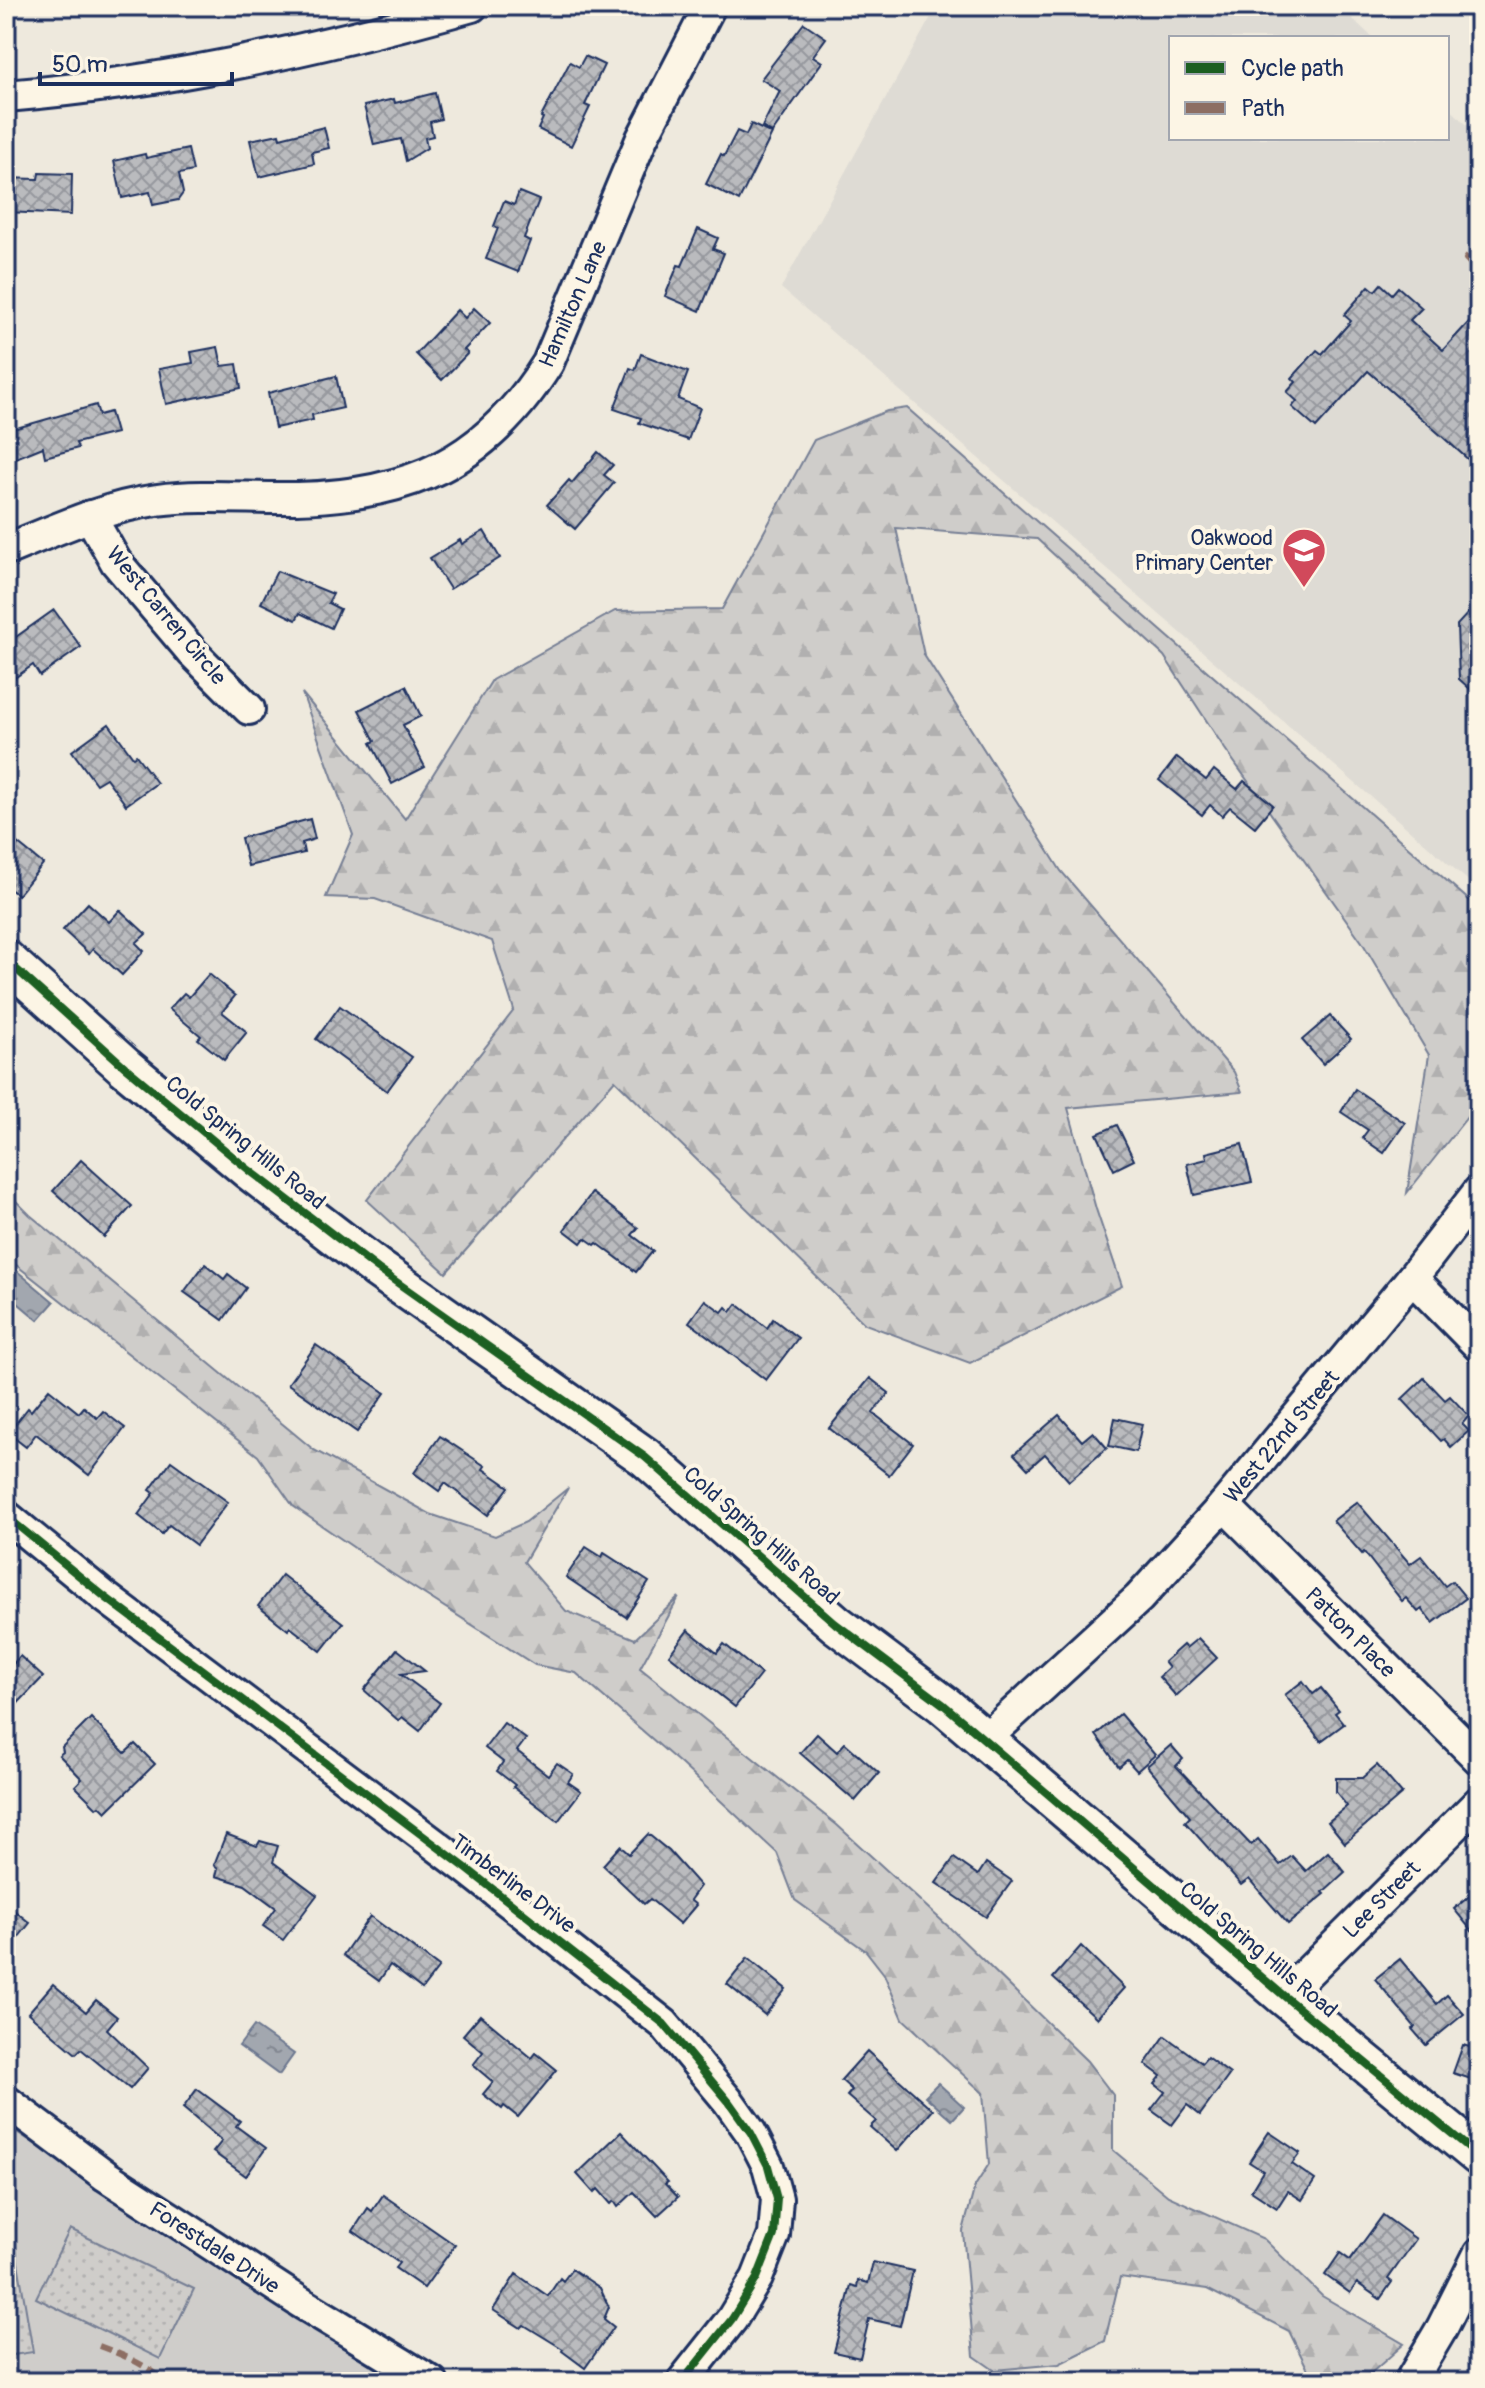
<svg xmlns="http://www.w3.org/2000/svg" width="1485" height="2388" viewBox="0 0 1485 2388" font-family="Pangolin,sans-serif">
<style>
.built{fill:#dedbd4}
.green{fill:#cfcdca;stroke:#757e94;stroke-width:2}
.forest{fill:url(#forest-firs);stroke:#757e94;stroke-width:2}
.park{fill:url(#park-dots);stroke:#757e94;stroke-width:2}
.water{fill:url(#water-ripples);stroke:#6c778f;stroke-width:2}
.building{fill:url(#building-cross-hatch);stroke:#1b2f5e;stroke-width:2}
.lines{fill:none;stroke-linecap:round;stroke-linejoin:round}
.minor-casing{stroke:#1b2f5e;stroke-width:36}
.tertiary-casing{stroke:#1b2f5e;stroke-width:44}
.minor{stroke:#fcf5e5;stroke-width:30}
.tertiary{stroke:#fcf5e5;stroke-width:38}
.quiet{stroke:#8d6e63;stroke-width:6;stroke-dasharray:12 6;stroke-linecap:butt}
.cycleway-casing{stroke:#fcf5e5;stroke-width:13}
.cycleway{stroke:#1b5e20;stroke-width:8}
.labels{text-anchor:middle;stroke-width:8;stroke-linejoin:round;paint-order:stroke}
.street-label{font-size:22px;fill:#1b2f5e;stroke:#fcf5e5}
.poi-label{font-size:22px;fill:#1b2f5e;stroke:#fcf5e5;text-anchor:end}
</style>
<defs>
<pattern id="forest-firs" width="22" height="20" patternUnits="userSpaceOnUse" patternTransform="scale(2)"><rect width="22" height="20" fill="#cfcdca"/><path d="M5 1l3.5 6h-7zM16 11l3.5 6h-7z" fill="#b1b0b0"/></pattern>
<pattern id="park-dots" width="8" height="8" patternUnits="userSpaceOnUse" patternTransform="scale(2)"><rect width="8" height="8" fill="#cfcdca"/><path d="M2 2h.1M6 6h.1" fill="none" stroke="#b1b0b0" stroke-width="1.8" stroke-linecap="round"/></pattern>
<pattern id="water-ripples" width="26" height="14" patternUnits="userSpaceOnUse" patternTransform="scale(2)"><rect width="26" height="14" fill="#a2a7af"/><path d="M2 4q2-2 4 0t4 0M15 11q2-2 4 0t4 0" fill="none" stroke="#838892"/></pattern>
<pattern id="building-cross-hatch" width="8" height="8" patternUnits="userSpaceOnUse" patternTransform="scale(2)"><rect width="8" height="8" fill="#babbbe"/><path d="M0 0l8 8M0 8l8-8" fill="none" stroke="#96989e"/></pattern>
</defs>
<rect width="100%" height="100%" fill="#eee9dd"/>
<filter id="ink" filterUnits="userSpaceOnUse"><feTurbulence type="fractalNoise" baseFrequency=".0125" numOctaves="2"/><feDisplacementMap in="SourceGraphic" scale="16" xChannelSelector="R" yChannelSelector="G"/><feConvolveMatrix kernelMatrix="1 2 1 2 8 2 1 2 1" color-interpolation-filters="sRGB"/></filter>
<g filter="url(#ink)">
<!-- built -->
<path class="built" d="M937 6H1339L1373 38H1171V138H1447V106L1479 136V890L781 288Z"/>
<!-- green -->
<path class="green" d="M6 2125 397 2382H6Z"/>
<!-- forest -->
<g class="forest">
<path d="M907 408 1479 909V1102L1407 1193 1429 1055 1362 942 1225 749 1164 656 1037 539 896 528 924 655 1061 871 1234 1072 1242 1092 1068 1108 1096 1209 1122 1286 970 1363 865 1324 615 1080 446 1273 367 1200 514 1010 492 941 375 899 326 897 353 835 302 693 405 819 492 680 615 611 722 609 814 440 887 411Z"/>
<path d="M6 1191 30 1215 314 1450 430 1514 495 1536 526 1522 568 1488 524 1562 566 1611 635 1639 679 1597 640 1668 837 1825 951 1929 1087 2061 1113 2095V2150L1168 2196 1264 2239 1322 2296 1404 2344 1361 2382H1314L1289 2331 1207 2289 1120 2277 1105 2341 1059 2364 994 2370 974 2356 963 2231 975 2186 989 2164 983 2093 903 2019 884 1974 866 1951 795 1900 777 1853 681 1764 576 1673 535 1665 391 1573 293 1506 258 1456 6 1257Z"/>
</g>
<!-- park -->
<g class="park">
<path d="M6 2191 33 2352 6 2356Z"/>
<path d="M70 2229 194 2289 160 2359 36 2298Z"/>
</g>
<!-- water -->
<g class="water">
<path d="M17 1271 54 1302 38 1320 6 1293V1284Z"/>
<path d="M254 2026 294 2054 279 2075 239 2046Z"/>
<path d="M938 2083 964 2107 952 2120 925 2096Z"/>
</g>
<!-- building -->
<g class="building">
<path d="M804 23 826 38 813 56 822 62 772 133 762 127 780 91 761 79Z"/>
<path d="M585 56 604 65 585 105 590 107 571 146 538 129 543 118 541 117 570 62 579 67Z"/>
<path d="M435 93 441 119 430 122 433 136 425 138 427 148 406 161 401 139 374 145 364 106 394 99 395 103Z"/>
<path d="M751 124 772 134 739 201 706 184 721 154 724 156 737 131 746 135Z"/>
<path d="M324 127 329 148 312 152 314 164 259 177 250 140 279 134 280 138Z"/>
<path d="M188 149 193 171 179 174 183 193 178 200 153 205 150 192 122 198 114 161 145 154 146 158Z"/>
<path d="M39 173 72 174 71 215 6 212V178L38 179Z"/>
<path d="M519 192 539 200 524 238 530 241 518 272 486 259 498 228 494 226 504 201 514 205Z"/>
<path d="M698 229 718 238 713 249 724 253 700 311 665 296 678 265 682 266Z"/>
<path d="M1381 284 1392 294 1398 287 1422 308 1410 320 1443 350 1479 311V469L1368 371 1316 428 1292 407 1297 401 1287 392 1296 382 1292 378 1317 350 1322 354 1351 321 1344 315 1369 286 1375 291Z"/>
<path d="M474 308 490 323 464 350 468 353 442 380 416 354 457 310 465 318Z"/>
<path d="M218 347 222 366 237 364 241 388 166 404 159 369 193 363 191 352Z"/>
<path d="M641 354 688 372 678 399 700 408 688 440 639 423 641 418 614 409 630 368 635 370Z"/>
<path d="M336 376 343 408 312 415 313 420 275 428 268 393Z"/>
<path d="M96 405 99 415 110 412 116 433 76 443 78 448 45 457 43 447 6 462V431Z"/>
<path d="M598 452 613 465 604 475 614 483 575 529 547 505 569 480 572 483Z"/>
<path d="M484 531 500 558 450 589 430 558 460 540 462 544Z"/>
<path d="M277 571 333 594 328 603 340 609 331 628 300 613 296 620 261 603Z"/>
<path d="M1479 601V697L1459 679 1457 625Z"/>
<path d="M54 610 81 647 40 676 33 665 6 684V644Z"/>
<path d="M406 686 421 716 403 725 425 767 392 784 371 743 375 741 359 710Z"/>
<path d="M109 724 133 757 136 755 157 783 126 805 106 778 96 784 72 751Z"/>
<path d="M1177 757 1206 780 1214 770 1237 789 1244 781 1273 805 1255 827 1230 807 1222 816 1210 805 1202 815 1159 780Z"/>
<path d="M310 819 315 839 302 843 304 853 248 866 241 838Z"/>
<path d="M6 834 43 864 18 895 6 886Z"/>
<path d="M88 903 109 922 120 910 146 934 136 943 144 951 122 975 93 949 89 954 63 930Z"/>
<path d="M209 974 235 996 222 1012 247 1032 224 1060 198 1039 201 1036 169 1009 184 993 189 997Z"/>
<path d="M340 1006 412 1057 387 1091 316 1039Z"/>
<path d="M1330 1016 1351 1039 1323 1064 1302 1040Z"/>
<path d="M1355 1089 1405 1123 1384 1153 1362 1138 1368 1130 1341 1112Z"/>
<path d="M1117 1125 1134 1160 1114 1170 1097 1134Z"/>
<path d="M1242 1144 1252 1182 1194 1195 1187 1164 1207 1159 1206 1153Z"/>
<path d="M81 1160 132 1206 104 1237 53 1191Z"/>
<path d="M592 1193 638 1228 632 1235 653 1251 636 1272 597 1243 595 1245 585 1238 581 1243 564 1230Z"/>
<path d="M205 1264 224 1279 228 1274 246 1288 223 1320 184 1292Z"/>
<path d="M705 1300 722 1312 726 1307 731 1312 737 1304 767 1328 773 1319 798 1338 766 1380 689 1322Z"/>
<path d="M316 1345 385 1393 357 1432 288 1384Z"/>
<path d="M870 1378 889 1393 873 1413 913 1444 889 1475 829 1428Z"/>
<path d="M1424 1378 1445 1400 1450 1396 1469 1416 1462 1424 1469 1431 1451 1447 1444 1439 1441 1441 1402 1399Z"/>
<path d="M49 1389 79 1413 84 1407 97 1418 103 1411 125 1428 89 1475 36 1434 26 1447 8 1433 28 1408 31 1411Z"/>
<path d="M1059 1415 1082 1441 1093 1432 1107 1448 1069 1481 1045 1454 1028 1469 1014 1454Z"/>
<path d="M1115 1418 1142 1424 1136 1452 1109 1446Z"/>
<path d="M440 1436 485 1466 483 1469 509 1487 488 1515 445 1483 439 1491 414 1473Z"/>
<path d="M171 1461 228 1502 196 1545 169 1525 162 1534 138 1515 154 1493 150 1490Z"/>
<path d="M1357 1502 1410 1564 1421 1556 1445 1586 1452 1581 1466 1598 1433 1623 1422 1609 1418 1612 1406 1598 1402 1601 1364 1552 1362 1554 1333 1521Z"/>
<path d="M586 1547 602 1557 604 1553 649 1582 626 1617 566 1577Z"/>
<path d="M282 1575 343 1623 321 1651 290 1627 288 1630 258 1606Z"/>
<path d="M688 1630 717 1653 724 1644 761 1674 735 1707 669 1655Z"/>
<path d="M1198 1638 1217 1658 1176 1696 1159 1677 1169 1668 1164 1662 1183 1645 1186 1648Z"/>
<path d="M397 1649 425 1671 401 1674 440 1703 420 1731 402 1717 399 1721 364 1690Z"/>
<path d="M20 1656 43 1677 6 1716V1672Z"/>
<path d="M1303 1681 1313 1694 1321 1688 1339 1710 1335 1713 1344 1724 1321 1741 1285 1695Z"/>
<path d="M1120 1714 1155 1755 1137 1771 1127 1760 1119 1767 1096 1735Z"/>
<path d="M91 1718 125 1753 135 1744 155 1764 106 1812 100 1806 97 1808 75 1786 82 1779 59 1755 63 1752 62 1747Z"/>
<path d="M504 1723 526 1739 517 1751 548 1775 557 1763 573 1774 568 1782 581 1791 558 1821 513 1787 515 1785 497 1771 503 1762 485 1748Z"/>
<path d="M817 1734 837 1752 845 1743 879 1773 855 1801 800 1753Z"/>
<path d="M1171 1745 1183 1759 1176 1766 1251 1845 1258 1839 1280 1865 1292 1856 1306 1871 1328 1852 1345 1872 1323 1892 1325 1894 1288 1924 1249 1879 1241 1885 1185 1822 1190 1817 1147 1766Z"/>
<path d="M1377 1765 1402 1794 1345 1843 1328 1822 1347 1806 1336 1792V1778H1362Z"/>
<path d="M226 1834 257 1846 260 1841 278 1846 273 1862 317 1895 283 1940 263 1926 276 1908 245 1885 216 1876 218 1868 214 1865Z"/>
<path d="M648 1834 669 1851 700 1886 690 1900 696 1905 680 1924 650 1899 644 1904 603 1865 620 1846 629 1854Z"/>
<path d="M954 1858 978 1875 986 1863 1012 1881 986 1917 936 1883Z"/>
<path d="M1479 1888V1940L1454 1909Z"/>
<path d="M6 1904 30 1923 6 1953Z"/>
<path d="M370 1916 439 1967 422 1989 390 1965 379 1981 343 1955Z"/>
<path d="M1081 1946 1124 1988 1097 2018 1053 1978Z"/>
<path d="M748 1958 786 1989 765 2015 727 1984Z"/>
<path d="M1400 1959 1437 2004 1447 1995 1464 2014 1426 2045 1412 2029 1415 2027 1375 1979Z"/>
<path d="M53 1984 86 2012 96 2000 117 2017 107 2029 148 2068 130 2089 81 2049 76 2054 28 2013Z"/>
<path d="M480 2015 532 2058 536 2053 557 2070 518 2117 504 2106 502 2109 483 2094 493 2082 473 2065 483 2052 463 2035Z"/>
<path d="M1165 2036 1202 2063 1207 2057 1230 2074 1200 2115 1187 2105 1172 2125 1151 2110 1165 2092 1155 2084 1161 2076 1145 2064Z"/>
<path d="M1463 2045 1479 2050V2066L1474 2080 1453 2073Z"/>
<path d="M867 2051 933 2110 897 2151 870 2127 876 2121 847 2096 852 2090 841 2080Z"/>
<path d="M197 2089 240 2121 236 2126 266 2148 246 2176 213 2152 222 2141 183 2108Z"/>
<path d="M621 2132 668 2182 665 2184 678 2197 657 2216 634 2192 618 2207 614 2201 611 2204 598 2189 594 2193 577 2174Z"/>
<path d="M1269 2132 1300 2153 1292 2164 1315 2180 1302 2200 1288 2191 1277 2208 1251 2191 1263 2171 1249 2162Z"/>
<path d="M383 2195 455 2245 424 2288 395 2268 399 2263 353 2231 368 2208 372 2211Z"/>
<path d="M1383 2215 1416 2239 1388 2279 1392 2282 1380 2299 1357 2283 1350 2293 1325 2275 1340 2253 1350 2260Z"/>
<path d="M873 2262 913 2271 900 2326 869 2319 860 2358 834 2352 851 2286 857 2288 858 2280 868 2283Z"/>
<path d="M572 2269 600 2288 609 2307 604 2319 614 2327 585 2368 562 2351 563 2349 524 2325 521 2328 493 2310 516 2274 548 2296 560 2278 563 2281Z"/>
</g>
<g class="lines">
<!-- minor casing -->
<g class="minor-casing">
<g id="minor">
<path d="M6 96C164 83 319 49 472 6"/>
<path d="M90 516 116 562 193 653 249 709"/>
<path d="M6 550C55 530 104 507 157 500 203 494 251 499 297 498 411 495 486 462 548 363L642 138 710 6"/>
<path d="M1412 1278 1479 1346"/>
<path d="M1224 1505 1479 1759"/>
<path d="M6 1516 105 1597 466 1868 664 2024 729 2102 751 2133 768 2166 777 2199 774 2235 757 2278 732 2319 682 2382"/>
<path d="M985 1739 1139 1598 1224 1505 1412 1278 1479 1191"/>
<path d="M1284 1996 1479 1802"/>
<path d="M6 2101 106 2176 300 2302 432 2382"/>
<path d="M1410 2382 1442 2328 1479 2254"/>
</g>
</g>
<!-- tertiary casing -->
<g class="tertiary-casing">
<path id="tertiary" d="M6 960 125 1067 249 1170 378 1269 645 1457 836 1624 944 1705 1284 1996 1479 2156"/>
</g>
<!-- minor -->
<use href="#minor" class="minor"/>
<!-- tertiary -->
<use href="#tertiary" class="tertiary"/>
<!-- quiet -->
<g class="quiet">
<path d="M1479 242 1466 259 1479 272"/>
<path d="M99 2346C123 2355 147 2365 166 2382"/>
</g>
<!-- cycleway casing -->
<g class="cycleway-casing">
<g id="cycleway">
<path d="M6 960 125 1067 249 1170 378 1269 645 1457 836 1624 944 1705 1284 1996 1479 2156"/>
<path d="M6 1516 105 1597 466 1868 664 2024 729 2102 751 2133 768 2166 777 2199 774 2235 757 2278 732 2319 682 2382"/>
</g>
</g>
<!-- cycleway -->
<use href="#cycleway" class="cycleway"/>
</g>
</g>
<!-- icons -->
<defs>
<g id="school-pin" transform="scale(2.3)"><path d="M0 17L-7.5 6A9.5 9.5 0 1 1 7.5 6Z" fill="#d1495b" stroke="#fcf5e5"/><path d="M0-5L7-2L0 1L-7-2ZM-4 1L0 2.5L4 1V4Q0 6-4 4Z" fill="#fff"/></g>
</defs>
<g fill-rule="evenodd">
<use href="#school-pin" x="1304" y="550"/>
</g>
<g class="labels">
<!-- street labels -->
<g class="street-label">
<text transform="translate(572 304) rotate(-66)" y="8">Hamilton Lane</text>
<text transform="translate(167 615) rotate(50)" y="8">West Carren Circle</text>
<text transform="translate(246 1142) rotate(39)" y="8">Cold Spring Hills Road</text>
<text transform="translate(1281 1436) rotate(-50)" y="8">West 22nd Street</text>
<text transform="translate(762 1535) rotate(41)" y="8">Cold Spring Hills Road</text>
<text transform="translate(1351 1632) rotate(45)" y="8">Patton Place</text>
<text transform="translate(514 1883) rotate(37)" y="8">Timberline Drive</text>
<text transform="translate(1381 1899) rotate(-45)" y="8">Lee Street</text>
<text transform="translate(1259 1949) rotate(40)" y="8">Cold Spring Hills Road</text>
<text transform="translate(215 2247) rotate(33)" y="8">Forestdale Drive</text>
</g>
<!-- poi labels -->
<g class="poi-label">
<text x="1273" y="545">Oakwood<tspan x="1273" dy="25">Primary Center</tspan></text>
</g>
</g>
<!-- margin -->
<rect width="1485" height="2388" fill="none" stroke="#fcf5e5" stroke-width="32"/>
<rect x="16" y="16" width="1453" height="2356" fill="none" stroke="#1b2f5e" stroke-width="3" filter="url(#ink)"/>
<!-- legend -->
<rect x="1169" y="36" width="280" height="104" fill="#fcf5e5" stroke="#a2a6af" stroke-width="2"/>
<rect x="1185" y="62" width="40" height="12" fill="#1b5e20" stroke="#a2a6af" stroke-width="2"/>
<text x="1241" y="76" font-size="24" fill="#1b2f5e">Cycle path</text>
<rect x="1185" y="102" width="40" height="12" fill="#8d6e63" stroke="#a2a6af" stroke-width="2"/>
<text x="1241" y="116" font-size="24" fill="#1b2f5e">Path</text>
<!-- scale -->
<path d="M40 72v12h192v-12" fill="none" stroke="#1b2f5e" stroke-width="4"/>
<text x="52" y="72" font-size="24" fill="#1b2f5e" stroke="#fcf5e5" stroke-width="6" paint-order="stroke">50 m</text>
</svg>
